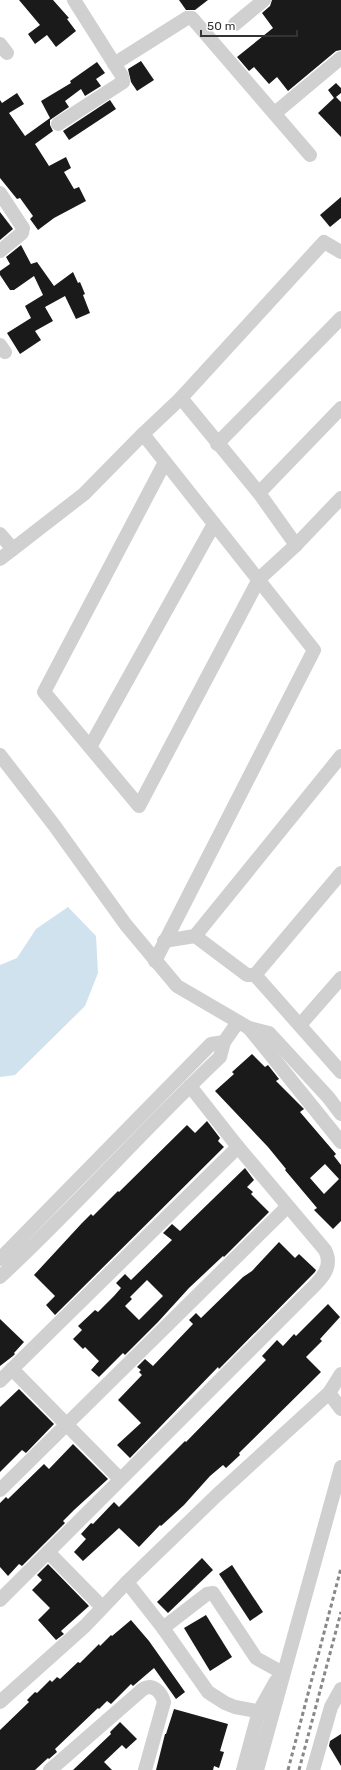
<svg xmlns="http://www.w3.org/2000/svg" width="341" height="1770" viewBox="0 0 341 1770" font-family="Rubik,sans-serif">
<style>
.water{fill:#cfe2ee}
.building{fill:#1a1a1a;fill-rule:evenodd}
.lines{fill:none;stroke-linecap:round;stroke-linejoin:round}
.minor{stroke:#d0d0d0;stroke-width:14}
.rail{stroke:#888;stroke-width:3;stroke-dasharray:4 3;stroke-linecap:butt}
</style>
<rect width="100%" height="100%" fill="#fff"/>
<!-- water -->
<path class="water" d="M68 907 96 936 98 973 85 1006 15 1075 0 1077V965L17 958 36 929Z"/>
<!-- building -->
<g class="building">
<path d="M19 0H53L69 18 67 19 76 31 56 47 47 35 35 44 28 34 40 25Z"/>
<path d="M179 0H208L195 10H186Z"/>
<path d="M272 0H341V50L336 51 288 91 277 77 269 84 254 67 249 71 237 57 273 28 262 13 270 6Z"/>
<path d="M141 61 154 80 137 91 131 82 128 69Z"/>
<path d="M97 62 105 73 96 79 101 86 85 96 81 89 65 101 69 107 50 120V125L53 131 35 144 49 166 66 157 71 168 64 172 74 189 79 187 86 201 54 218 38 230 30 219 33 216 20 198 17 199 0 178V100L2 103 17 93 24 104 9 113 25 136 50 118 41 101 71 83 70 81Z"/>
<path d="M336 83 341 88V93L336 97 341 102V137L318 113 334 98 328 90Z"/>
<path d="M110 100 116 109 69 140 63 131Z"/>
<path d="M341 197V218L330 227 320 215Z"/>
<path d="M0 212 13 229 0 240Z"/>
<path d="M21 245 31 264 37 262 54 286 73 272 78 283 80 282 85 294 83 295 90 313 76 319 65 296 45 307 53 321 35 331 41 340 20 354 7 333 31 318 25 306 43 295 34 276 14 290H10L0 275V271L10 264 6 257Z"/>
<path d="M252 1054 265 1067 268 1065 279 1079 276 1081 304 1109 300 1112 336 1154 334 1156 341 1165V1221L333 1229 314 1210 317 1208 285 1170 286 1169 268 1147 215 1091 234 1074 232 1072ZM325 1164 339 1179 324 1194 310 1178Z"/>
<path d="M207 1121 220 1138 218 1141 224 1147 55 1315 46 1305 55 1296 34 1275 82 1223 91 1214 93 1216 118 1191 119 1192 187 1125 195 1133Z"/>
<path d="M245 1168 254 1180 247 1187 253 1192 251 1194 269 1212 224 1257 223 1256 189 1288 158 1322 125 1355 123 1353 99 1377 91 1370 99 1361 85 1347 83 1349 73 1339 82 1330 78 1326 95 1310 98 1312 114 1296 121 1288 116 1283 125 1274 131 1280 172 1240 163 1233 172 1224 180 1231ZM147 1280 163 1296 139 1320 125 1306 132 1299 130 1297Z"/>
<path d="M279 1242 295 1258 299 1254 316 1270 315 1272 219 1369 218 1367 130 1458 117 1445 141 1423 118 1400 142 1375 139 1372 141 1370 137 1367 145 1359 153 1366 193 1324 189 1320 196 1313 201 1318 243 1277 252 1271Z"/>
<path d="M328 1304 340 1317 320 1339 322 1341 306 1357 321 1372 239 1453 240 1455 226 1468 223 1465 210 1476 184 1505 161 1526 160 1525 139 1547 119 1528 83 1561 74 1552 86 1539 81 1534 91 1523 93 1524 114 1502 119 1507 185 1441 186 1442 266 1360 262 1356 277 1340 283 1346 294 1334 296 1336Z"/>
<path d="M0 1319 24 1342 14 1353 15 1354 13 1356 0 1366Z"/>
<path d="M19 1389 54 1424 26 1453 22 1450 0 1472V1407Z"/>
<path d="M73 1444 108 1479 74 1510 63 1521 65 1523 22 1566 19 1564 8 1576 0 1567V1503L6 1497 8 1499 44 1464 49 1469Z"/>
<path d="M202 1558 213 1570 168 1613 157 1602Z"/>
<path d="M48 1564 89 1606 61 1631 64 1634 56 1640 38 1620 50 1608 32 1590 42 1580 37 1575Z"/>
<path d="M232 1565 263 1612 250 1621 219 1574Z"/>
<path d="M206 1615 232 1657 210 1671 184 1628Z"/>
<path d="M131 1620 149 1641 185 1692 176 1699 154 1668 133 1686 131 1684 111 1704 107 1701 99 1709 98 1708 55 1749 57 1752 49 1759 48 1758 35 1770H0V1730L29 1702 27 1700 35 1692 37 1693 50 1680 52 1682 57 1677 60 1679 78 1662 80 1663 99 1644 100 1646 111 1635 112 1636Z"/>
<path d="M174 1709 228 1724 220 1751 224 1752 219 1768 214 1766 213 1770H156L165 1734H166Z"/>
<path d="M120 1722 137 1739 126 1749 122 1745 104 1762 112 1770H73L111 1734 110 1732Z"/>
<path d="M341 1734V1766L329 1746 330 1741Z"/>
</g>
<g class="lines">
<!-- minor -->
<g class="minor">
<path d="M235 24 264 0"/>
<path d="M0 44 7 53"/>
<path d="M114 64 187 18H192L310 155"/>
<path d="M275 113 341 58"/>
<path d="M58 124 123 82 122 76 74 0"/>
<path d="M0 193 23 228 22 233 0 251"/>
<path d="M0 345 5 352"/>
<path d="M181 398 259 493 296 545"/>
<path d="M143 434 181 398 324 242 341 252"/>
<path d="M217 444 341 318"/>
<path d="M165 462 44 692 139 806 259 579 296 545 341 498"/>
<path d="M259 493 341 408"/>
<path d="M0 534 13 549 0 559"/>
<path d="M13 549 84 494 143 434 314 650 155 961"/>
<path d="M90 747 214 524"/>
<path d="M0 755 54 825 126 925 177 986 249 1028 269 1033 328 1097 341 1114"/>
<path d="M341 873 255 975 341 1072"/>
<path d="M195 936 247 975H255"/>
<path d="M164 941 195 936 341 756"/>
<path d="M300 1025 341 978"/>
<path d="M249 1028 341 1142"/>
<path d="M0 1259 211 1044 224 1042"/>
<path d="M0 1277C76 1206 145 1128 220 1057L224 1042 238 1022"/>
<path d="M12 1369 238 1147"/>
<path d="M0 1381 12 1369 120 1479"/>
<path d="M329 1393 341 1409"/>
<path d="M0 1490 287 1207"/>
<path d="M48 1552 102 1607"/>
<path d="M127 1582 163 1628 208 1692 225 1703 235 1707 272 1714"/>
<path d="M0 1600 301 1299C314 1285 336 1271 325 1250L238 1147 190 1086"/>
<path d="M163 1628 207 1594 213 1593 256 1658 283 1673"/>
<path d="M0 1702 85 1626 127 1582 217 1495 329 1393 341 1374"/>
<path d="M50 1770 143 1689C153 1683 161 1692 164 1702L145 1770"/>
<path d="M243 1770 259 1711 276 1681"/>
<path d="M257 1770 341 1467"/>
<path d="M313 1770 331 1707 341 1689"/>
</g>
<!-- rail -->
<g class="rail">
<path d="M288 1770 341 1568"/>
<path d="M299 1770 341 1612"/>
</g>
</g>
<!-- scale -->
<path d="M201 30v6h96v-6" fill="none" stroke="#333333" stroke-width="2"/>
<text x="207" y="30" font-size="12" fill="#333333" stroke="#ffffff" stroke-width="3" paint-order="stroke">50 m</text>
</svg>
